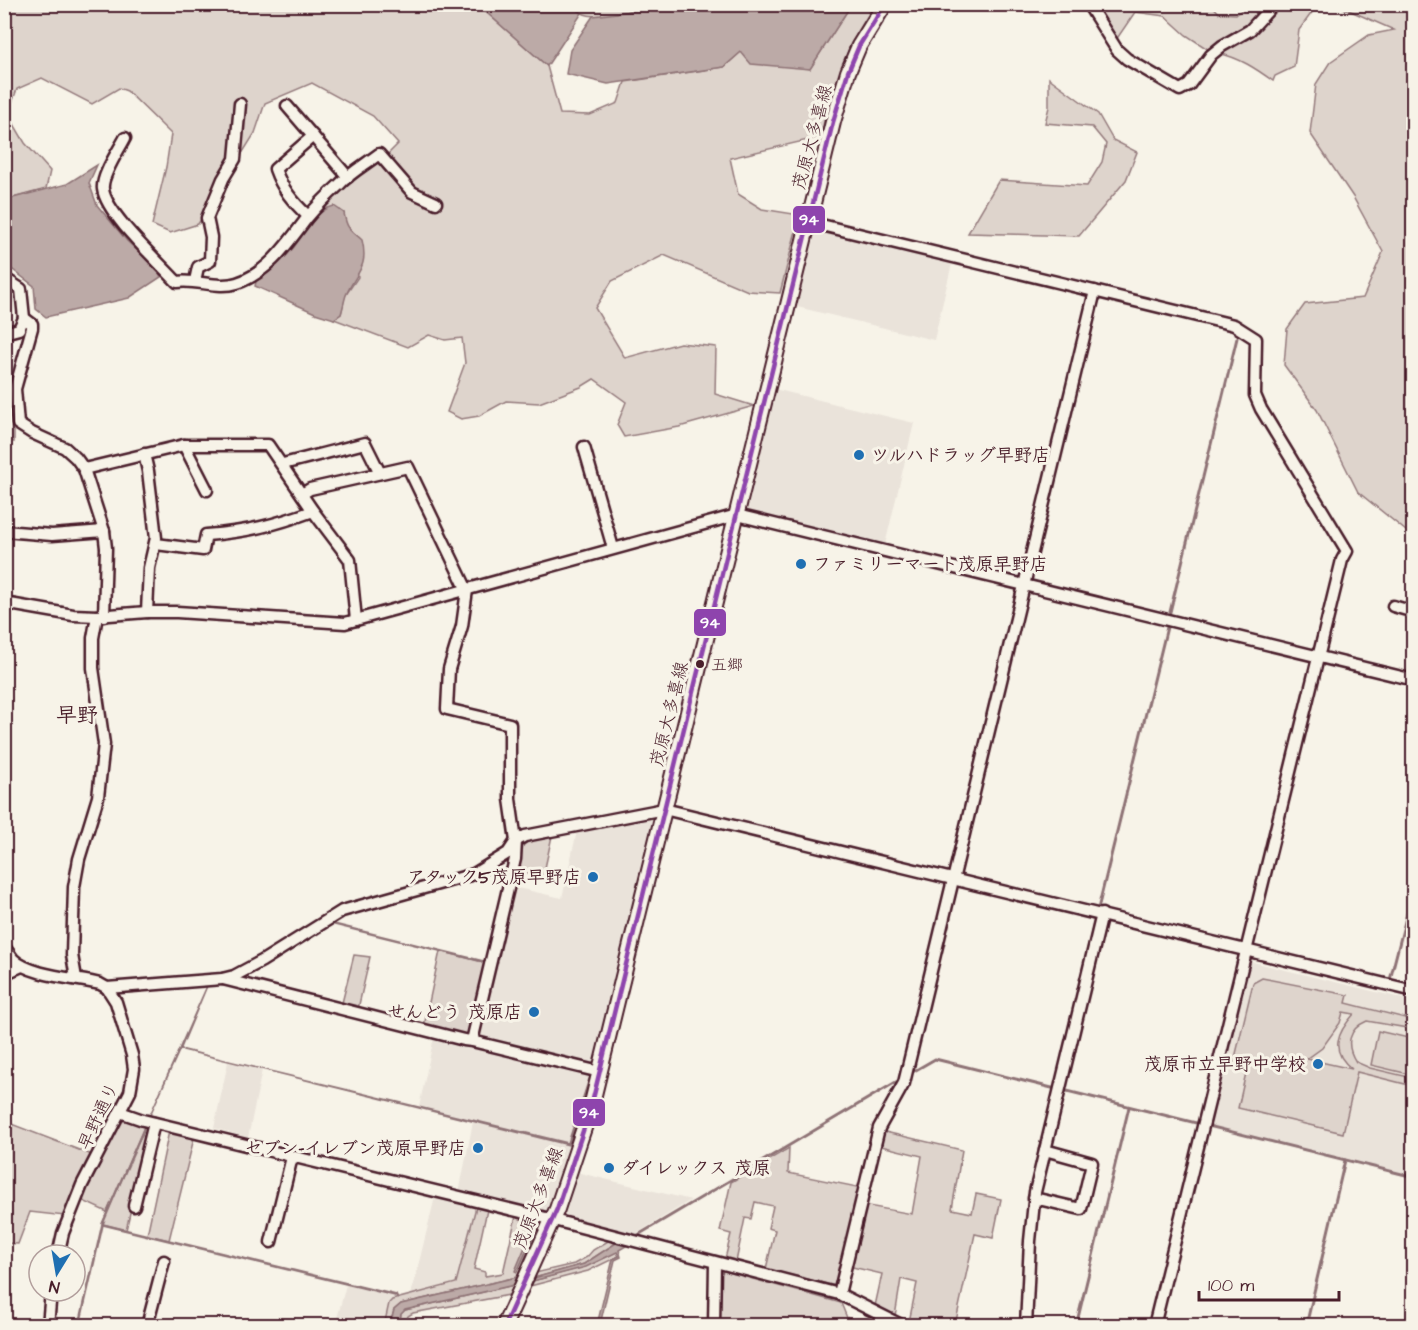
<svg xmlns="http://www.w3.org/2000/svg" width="1418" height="1330" viewBox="0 0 1418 1330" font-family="'Architects Daughter','Klee One',sans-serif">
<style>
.built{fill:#eae3da}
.green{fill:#ded4cc;stroke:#947a7c;stroke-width:1.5;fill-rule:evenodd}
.water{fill:#bcaaa7;stroke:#8e7275;stroke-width:1.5}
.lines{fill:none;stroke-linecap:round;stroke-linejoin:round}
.stream{stroke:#8e7275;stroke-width:3}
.minor-casing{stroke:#4a1f2b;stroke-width:15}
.major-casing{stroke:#4a1f2b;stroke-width:18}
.minor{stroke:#f7f3e8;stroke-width:10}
.major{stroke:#f7f3e8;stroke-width:14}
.bus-1-casing{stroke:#f7f3e8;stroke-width:9}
.bus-1{stroke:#8e44ad;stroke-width:4.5}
.poi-dot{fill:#1f6fb2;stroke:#f7f3e8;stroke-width:2}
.bus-dot{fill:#4a1f2b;stroke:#f7f3e8;stroke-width:2}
.labels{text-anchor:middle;stroke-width:6;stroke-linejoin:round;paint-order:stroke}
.bus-label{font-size:16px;fill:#4a1f2b;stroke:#f7f3e8;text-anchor:start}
.street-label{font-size:18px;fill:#4a1f2b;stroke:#f7f3e8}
.poi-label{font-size:18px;font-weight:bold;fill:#4a1f2b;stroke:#f7f3e8;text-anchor:end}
.quarter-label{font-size:21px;font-weight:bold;fill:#4a1f2b;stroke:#f7f3e8}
.line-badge{stroke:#f7f3e8;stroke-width:2}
.badge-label{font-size:16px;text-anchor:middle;font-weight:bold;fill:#fff}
</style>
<rect width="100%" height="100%" fill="#f7f3e8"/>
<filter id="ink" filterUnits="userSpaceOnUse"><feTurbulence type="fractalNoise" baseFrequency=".0167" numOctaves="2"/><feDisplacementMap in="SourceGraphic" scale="12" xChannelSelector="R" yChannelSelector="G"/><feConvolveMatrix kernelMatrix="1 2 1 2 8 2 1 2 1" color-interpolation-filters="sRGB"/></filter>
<g filter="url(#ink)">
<!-- built -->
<g class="built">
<path d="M813 225 953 259 934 340 793 306Z"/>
<path d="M774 389 914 423 885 545 747 512Z"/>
<path d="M654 816 593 1065 484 1039 478 1033 513 887 562 898 577 831Z"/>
<path d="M1249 961 1413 1001V1178L1207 1126Z"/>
<path d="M434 1037 589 1076 568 1143 419 1107Z"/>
<path d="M228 1062 262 1070 248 1138 214 1128Z"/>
<path d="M473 1122 570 1145 546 1213 459 1193Z"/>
<path d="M576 1172 691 1200 634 1235 569 1218 562 1208Z"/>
<path d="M435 1197 476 1207 456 1283 411 1295Z"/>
<path d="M346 1285 395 1296 397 1298 389 1303 384 1325 335 1326Z"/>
</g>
<!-- green -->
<g class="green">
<path d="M4 5H478L547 66 560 114 590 115 618 103 625 82 724 67 741 52 810 69 851 5H874L850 45 825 116 821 137 730 158 738 194 762 209 800 215 780 293 748 291 664 255 612 281 595 308 625 358 680 343 716 347 715 394 754 406 679 427 624 437 617 425 626 402 594 379 581 387 539 403 506 401 479 416 461 419 447 412 465 363 462 338 445 340 429 335 408 347 334 319 341 314 345 296 358 277 354 233 345 224 344 213 340 210 327 208 317 215 318 211 342 183 374 161 378 162 411 196 437 209 440 201 414 188 384 158 398 144 373 116 312 83 265 103 255 133 198 224 170 233 152 225 166 167 171 134 127 91 119 88 92 104 42 78 17 89 8 114 25 143 50 171 46 189 5 200Z"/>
<path d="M570 5H641C629 13 596 20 582 13 578 11 574 7 570 5Z"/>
<path d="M1091 5H1212L1219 13 1236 14 1249 5 1259 16 1249 26 1209 50 1186 35 1165 16 1135 12 1116 40Z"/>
<path d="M1278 5H1312L1313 11 1299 30 1294 67 1275 76 1273 81C1255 68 1240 58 1218 53Z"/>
<path d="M1337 5H1413V535H1411L1358 492 1317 410 1284 365 1287 329 1305 304 1363 298 1383 252 1353 197 1310 133 1316 84 1330 62 1369 35 1394 30Z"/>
<path d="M1049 78 1098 114 1113 140 1137 152 1126 180 1079 236 968 233 999 180 1087 186 1102 162 1106 144 1092 127 1045 123 1049 107Z"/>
<path d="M11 391 14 422V442L5 440 4 393Z"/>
<path d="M552 836 543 877 516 871C523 839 520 843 552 836Z"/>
<path d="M440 951 486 963 469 1036 424 1026Z"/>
<path d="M354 955 370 957 358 1009 343 1005 342 1003Z"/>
<path d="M1262 978 1348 995 1346 1003 1413 1020V1029L1367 1021C1348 1029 1345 1045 1356 1062L1370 1068 1413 1078V1086L1357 1072 1343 1133 1238 1108 1248 1064 1234 1062 1253 983ZM1343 1012 1354 1014C1337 1033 1329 1051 1352 1069L1307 1059 1322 1048 1340 1023Z"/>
<path d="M1378 1031 1413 1039V1075L1371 1065Z"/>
<path d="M4 1115 6 1122 92 1155 65 1216 30 1212 18 1244 5 1243Z"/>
<path d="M125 1120 144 1125V1127L107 1212 81 1200 119 1122Z"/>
<path d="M146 1126 150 1127 126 1230 102 1224Z"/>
<path d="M169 1131 194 1138 169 1240 147 1235Z"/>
<path d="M881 1131 962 1150 952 1209 972 1213 976 1194 1001 1199 993 1238 975 1234 956 1321 950 1319 947 1325H916L909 1322 917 1283 901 1279 895 1316 875 1306 882 1274 848 1266 863 1205 912 1214 922 1156 877 1145Z"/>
<path d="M789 1148 788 1173 862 1188 836 1286 766 1269 775 1230 768 1228 773 1206 755 1202 751 1219 745 1218 736 1262 725 1259 731 1234 720 1231 731 1182Z"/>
<path d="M476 1207 487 1210 474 1269 485 1272V1276L503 1273 516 1216 537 1222 535 1227 537 1229 517 1277 401 1304 394 1310 390 1325 384 1326 389 1303 392 1300 456 1283Z"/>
<path d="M608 1241 616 1243 584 1264 534 1278 535 1273 574 1264 587 1257 593 1250Z"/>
<path d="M617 1251 619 1256 588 1271 530 1286 533 1281C562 1273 591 1267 617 1251Z"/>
<path d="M724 1271 841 1303 849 1323 830 1326H716L717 1277Z"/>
<path d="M514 1285 509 1295 413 1313 408 1316 405 1325 399 1326 401 1314 405 1310Z"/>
</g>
<!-- water -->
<g class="water">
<path d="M641 4H851V5L810 69 751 64 741 52 724 67 608 84 566 74 570 50 593 16 632 11Z"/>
<path d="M478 5H570L582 13 547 66Z"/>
<path d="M97 165 89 183 97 205 127 241 157 269 161 277 129 298 46 317 36 309 34 286 5 264V200L67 184Z"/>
<path d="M334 206 344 213C347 230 350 229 362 240 369 268 356 272 346 295 344 301 343 308 341 314L334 319 315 313 255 286 257 277C271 270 284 260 294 247 306 232 314 211 334 206Z"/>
<path d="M334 924 484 961V962L334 925Z"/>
<path d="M207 986 181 1048 183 1050 568 1143 590 1076 569 1145 180 1049 150 1115Z"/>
<path d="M144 1127 103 1224 396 1295 398 1299 395 1296 103 1225 80 1325H79L102 1224Z"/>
<path d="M533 1228 536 1229 517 1272 515 1271Z"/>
<path d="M616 1243 626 1246 619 1250 621 1257 615 1260 600 1325H597L613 1259 619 1256 617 1252 586 1267 533 1281 534 1278 584 1264Z"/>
<path d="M517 1277 514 1285 405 1310 401 1314 399 1325H390L394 1310 401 1304Z"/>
</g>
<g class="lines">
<!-- stream -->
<g class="stream">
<path d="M1170 612 1237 338"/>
<path d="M1098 909 1167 627"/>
<path d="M1390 980 1414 886"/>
<path d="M1076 1000 1094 923"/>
<path d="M909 1074 935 1059 1056 1089"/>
<path d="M1063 1090 1414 1177"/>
<path d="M633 1238 901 1079"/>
<path d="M1076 1326 1129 1107"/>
<path d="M1306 1326 1345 1160"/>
</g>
<!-- minor casing -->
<g class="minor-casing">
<g id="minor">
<path d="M1088 4 1117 50 1127 59 1180 90 1189 85 1211 55 1222 46 1250 30 1274 4"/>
<path d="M287 106 348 177"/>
<path d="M125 138C119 150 101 176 103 189 106 214 159 262 177 282 196 279 218 289 237 283 268 273 288 243 307 218 317 206 328 195 339 185 350 173 366 164 379 154L412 192 436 203"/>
<path d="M308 216C293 202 282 189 275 169L313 136"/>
<path d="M809 222 1234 325 1256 339 1255 395 1261 409 1347 551 1342 560 1154 1326"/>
<path d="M4 278 21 289 24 318 19 329 4 333"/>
<path d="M195 281 198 267 210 261 211 237 207 218 223 179 235 159 240 104"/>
<path d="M24 318 32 324V328L15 389 18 424 32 433 65 448 76 458 84 469 104 531 106 548 104 616"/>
<path d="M184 445 207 490"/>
<path d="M584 447 613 548"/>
<path d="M144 454 148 471 156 538 149 568 147 612"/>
<path d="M283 464 365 443 380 473"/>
<path d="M84 469 184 445H268L313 511 350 560 356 620"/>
<path d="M302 494 310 489 408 467 467 590 462 626 449 669 447 709 510 724V799L516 841 515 859 472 1041"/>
<path d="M4 531 52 535 104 531"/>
<path d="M156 544 203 550 206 535C247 532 275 525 313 511"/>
<path d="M4 603 73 615 97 616 147 612H177L345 623 737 515 1414 680"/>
<path d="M1393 606 1414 612"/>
<path d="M4 947C7 950 10 955 13 959 30 976 76 978 100 984L107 988 222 979 234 976 262 961 342 911 474 874 508 853 516 841 525 836 664 809 1414 991"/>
<path d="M4 974 22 966"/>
<path d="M76 978 72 955 74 887 79 859 98 797 104 744 93 668V638L97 616"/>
<path d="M223 979 464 1040 472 1041 600 1072"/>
<path d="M120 1112 143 1120 542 1217 839 1294 903 1326"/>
<path d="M1034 1198 1081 1209 1092 1163 1045 1150"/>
<path d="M134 1206 154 1123"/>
<path d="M271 1242 292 1157"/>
<path d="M58 1255 63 1233 82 1185 130 1092 134 1069 132 1055 116 1002 107 988"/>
<path d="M839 1294 879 1128 904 1083 1095 291"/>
<path d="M48 1326 51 1291"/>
<path d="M147 1326 164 1261"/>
<path d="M714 1326 715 1263"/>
<path d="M1026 1326 1030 1241 1035 1192 1102 914"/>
</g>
</g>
<!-- major casing -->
<g class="major-casing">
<path id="major" d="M504 1326 557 1209 591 1107 833 122 848 72 859 46 885 4"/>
</g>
<!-- minor -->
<use href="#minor" class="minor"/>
<!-- major -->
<use href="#major" class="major"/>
<!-- bus-1 casing -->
<g class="bus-1-casing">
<path id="bus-1" d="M504 1326 557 1209 591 1107 833 122 848 72 859 46 885 4"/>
</g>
<!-- bus-1 -->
<use href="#bus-1" class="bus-1"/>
</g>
</g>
<!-- markers -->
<g class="poi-dot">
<circle cx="859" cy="455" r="6"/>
<circle cx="801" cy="564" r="6"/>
<circle cx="593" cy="877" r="6"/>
<circle cx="534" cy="1012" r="6"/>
<circle cx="1318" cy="1064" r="6"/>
<circle cx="478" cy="1148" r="6"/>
<circle cx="609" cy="1168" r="6"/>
</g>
<circle class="bus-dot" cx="700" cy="664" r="5"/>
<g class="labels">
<!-- bus labels -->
<g class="bus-label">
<text x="711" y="670">五郷</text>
</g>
<!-- street labels -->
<g class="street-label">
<text transform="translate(812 137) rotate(-75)" y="6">茂原大多喜線</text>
<text transform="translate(669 714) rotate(-76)" y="6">茂原大多喜線</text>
<text transform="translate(98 1116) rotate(-65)" y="6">早野通り</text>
<text transform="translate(538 1198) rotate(-69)" y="6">茂原大多喜線</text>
</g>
<!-- poi labels -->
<g class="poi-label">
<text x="871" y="461" text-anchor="start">ツルハドラッグ早野店</text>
<text x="813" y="570" text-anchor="start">ファミリーマート茂原早野店</text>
<text x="581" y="883">アタック5茂原早野店</text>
<text x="522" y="1018">せんどう 茂原店</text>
<text x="1306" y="1070">茂原市立早野中学校</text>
<text x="466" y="1154">セブン-イレブン茂原早野店</text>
<text x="621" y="1174" text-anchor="start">ダイレックス 茂原</text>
</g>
<!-- quarter labels -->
<g class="quarter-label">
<text x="77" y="722">早野</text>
</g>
</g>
<g class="line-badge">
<rect x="792" y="205" width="34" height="29" rx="6" fill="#8e44ad"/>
<rect x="693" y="608" width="34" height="29" rx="6" fill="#8e44ad"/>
<rect x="572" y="1098" width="34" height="29" rx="6" fill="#8e44ad"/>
</g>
<g class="badge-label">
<text x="809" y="225">94</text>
<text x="710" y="628">94</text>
<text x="589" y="1118">94</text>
</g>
<!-- margin -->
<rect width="1418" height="1330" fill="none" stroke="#f7f3e8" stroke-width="24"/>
<rect x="12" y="12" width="1394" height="1306" fill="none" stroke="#4a1f2b" stroke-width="2" filter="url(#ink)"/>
<!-- north arrow -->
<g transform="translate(57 1273) rotate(191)"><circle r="28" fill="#f7f3e8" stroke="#b29e9c" stroke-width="1.5"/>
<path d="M0-4.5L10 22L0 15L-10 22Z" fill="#1f6fb2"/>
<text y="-9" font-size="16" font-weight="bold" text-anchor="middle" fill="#4a1f2b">N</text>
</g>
<!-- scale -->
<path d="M1199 1291v9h140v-9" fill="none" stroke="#4a1f2b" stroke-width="3"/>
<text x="1208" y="1291" font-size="18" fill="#4a1f2b" stroke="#f7f3e8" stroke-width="4.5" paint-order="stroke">100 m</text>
</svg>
